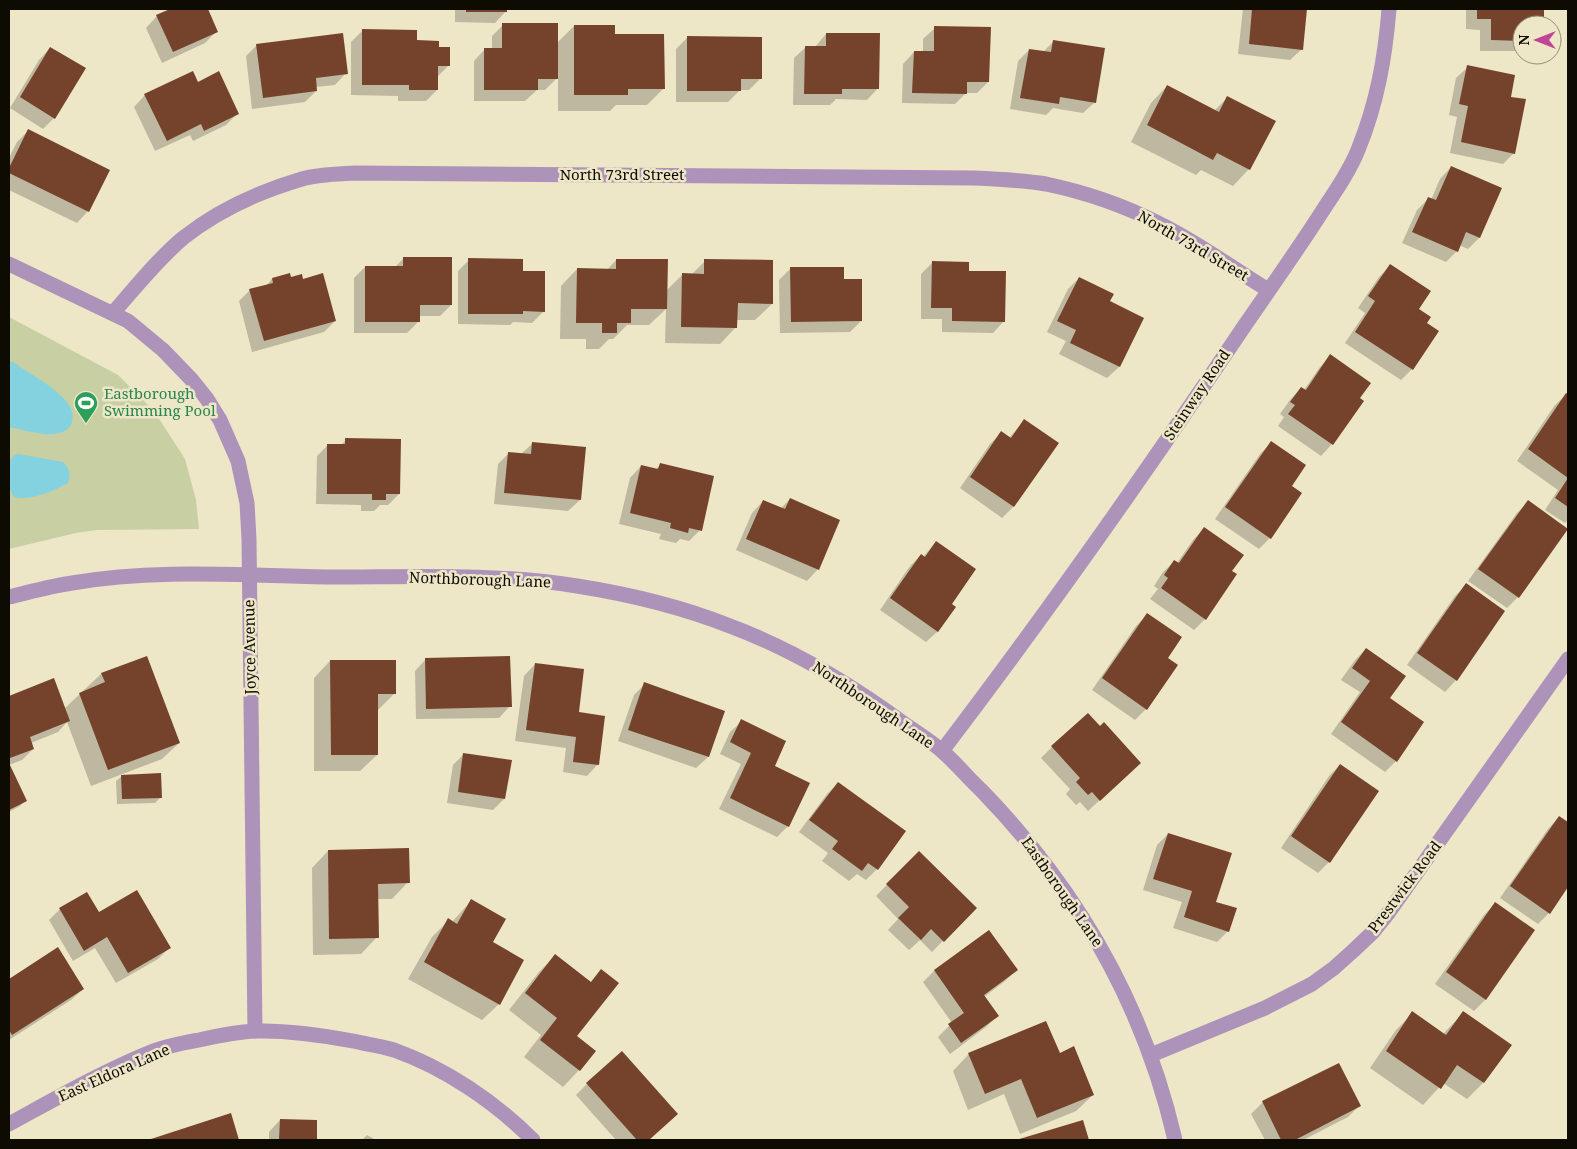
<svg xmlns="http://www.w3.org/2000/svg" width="1577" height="1149" viewBox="0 0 1577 1149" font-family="'Noto Serif',serif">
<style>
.green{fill:#c8cfa3}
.water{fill:#84d1df}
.shadow{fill:#0003}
.building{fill:#75432b}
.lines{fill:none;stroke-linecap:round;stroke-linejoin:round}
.street{stroke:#ad93b9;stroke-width:15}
.labels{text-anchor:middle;stroke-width:5;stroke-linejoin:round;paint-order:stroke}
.street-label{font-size:15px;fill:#0e0b03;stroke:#ede6c7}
.leisure-label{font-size:15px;fill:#27864d;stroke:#ede6c7;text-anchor:start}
</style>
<rect width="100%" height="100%" fill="#ede6c7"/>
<!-- green -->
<path class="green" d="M9 317 118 375 154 411 185 459 196 500 199 529 96 530 76 533 9 549Z"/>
<!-- water -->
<g class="water">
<path d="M9 362H13C30 374 52 385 66 401 71 407 74 413 72 422 65 444 25 430 9 427Z"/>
<path d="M18 454 63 462C70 469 71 474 68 483 53 491 31 501 14 497 7 487 3 458 18 454Z"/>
</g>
<!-- shadow -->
<g class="shadow">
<path d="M173 9H206L217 31 205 43 162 63 146 28 157 16Z"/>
<path d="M455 9H506V11L495 23 455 22Z"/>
<path d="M1243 9H1306L1302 49 1290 60 1238 54Z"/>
<path d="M1466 9H1543V25H1522V51H1480V30L1466 29Z"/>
<path d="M503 25 556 44 574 26 664 88 647 105H616L610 111H558V77L545 90H537L525 101H474V61L485 49H492V36Z"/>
<path d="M935 28 988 82 977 93H966L955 104 902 103 903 64 914 52 923 53V39Z"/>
<path d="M363 30 416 41 437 49 449 65 438 76 437 90 426 101H398V96L351 95V42Z"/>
<path d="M826 34 878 88 867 100 836 99 830 105H793L794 58 806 47H815Z"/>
<path d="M687 38 761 78 749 90H740L728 102H676V49Z"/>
<path d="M1054 41 1095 102 1083 113 1053 108 1046 115 1010 109 1018 61 1029 50 1043 52Z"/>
<path d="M257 45 346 73 335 85 315 87 316 91 305 102 252 109 246 56Z"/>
<path d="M50 48 54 118 43 129 10 108 39 60Z"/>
<path d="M1468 67 1510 97 1514 153 1503 164 1450 153 1457 117 1449 115 1456 78Z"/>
<path d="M192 73 197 83 238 113 226 125 193 141 190 135 155 151 134 107 145 95Z"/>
<path d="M1167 86 1214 111 1227 98 1249 169 1233 186 1201 170 1196 175 1131 142 1151 103Z"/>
<path d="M28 131 88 211 77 223 9 190V158L17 142Z"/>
<path d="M1451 167 1500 189 1479 238 1468 249 1459 245 1457 251 1446 262 1402 243 1417 210 1428 199 1431 200 1440 179Z"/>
<path d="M404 258 451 305 440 316H418V322L407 333H354V278L365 267H395Z"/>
<path d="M469 260 521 272 544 311 532 323 513 322 510 325 458 324V271Z"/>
<path d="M616 260 666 291 683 274 691 275 705 261 772 304 755 320H736V327L720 344 665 343 666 309 649 325H627L613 339H609L599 349H586V339H560L561 286 577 269 607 270Z"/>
<path d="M932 263 968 272 1004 321 993 333 942 332V319H921V274Z"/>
<path d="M1390 266 1426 324 1412 369 1401 380 1345 343 1365 313 1358 308 1379 277Z"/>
<path d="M790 269 843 280 861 321 850 332 780 333 779 280Z"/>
<path d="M290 278 303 280 335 321 324 332 252 352 239 301 250 290 266 286 272 279Z"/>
<path d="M1079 278 1108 302 1142 319 1119 367 1107 378 1059 354 1066 341 1047 332 1068 289Z"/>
<path d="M1331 356 1358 398 1362 401 1332 444 1321 456 1278 426 1284 417 1280 414 1290 400 1301 388 1304 390 1320 367Z"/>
<path d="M1567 394 1568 396V520L1565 523 1545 510 1558 490 1517 461 1555 405Z"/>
<path d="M1024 421 1057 443 1013 507 1002 518 960 488 990 444 1001 433 1009 438Z"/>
<path d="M346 440 399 494 388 505H380L374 511H361V505L316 504 317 456 328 445H341Z"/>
<path d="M533 443 580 500 568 511 494 504 498 464 509 453 521 454Z"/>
<path d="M1271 443 1290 486 1270 538 1259 549 1215 519 1260 454Z"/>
<path d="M660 465 700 530 689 541 680 539 676 543 659 539 661 534 619 524 630 478 641 466 655 470Z"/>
<path d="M790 499 818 569 807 581 736 550 752 513 763 501 780 509Z"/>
<path d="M1528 502 1518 597 1507 608 1468 581 1517 513Z"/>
<path d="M1204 528 1231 571 1205 619 1194 630 1150 599 1158 589 1154 586 1163 572 1175 561 1177 563 1193 540Z"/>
<path d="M936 542 950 605 938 631 926 642 880 610 910 566 921 555 923 557Z"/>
<path d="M1466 585 1504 612 1456 680 1445 692 1407 665 1455 596Z"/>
<path d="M1147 615 1167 658 1146 709 1135 720 1092 690 1136 626Z"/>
<path d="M1366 649 1389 699 1396 761 1385 772 1331 734 1360 692 1341 680 1355 660Z"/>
<path d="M147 657 179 743 162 759 91 786 67 722 58 732 31 743 33 749 22 760 9 765V697L53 680 64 709 101 674Z"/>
<path d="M426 659 510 706 499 718 416 719 415 671Z"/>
<path d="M330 661 395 693 378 710 377 755 360 771H314V678Z"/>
<path d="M535 664 598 764 587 776 563 772 566 748 515 741 524 676Z"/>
<path d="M645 684 723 711 708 757 696 768 618 741 634 695Z"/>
<path d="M742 721 773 766 788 826 777 837 719 809 741 764 720 754 730 732Z"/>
<path d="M1052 747 1128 774 1088 811 1080 802 1076 805 1066 794 1070 789 1041 758Z"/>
<path d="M464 754 504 799 493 810 447 803 453 765Z"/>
<path d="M1340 765 1329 862 1318 873 1281 848 1329 776Z"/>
<path d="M9 767 26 800 20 806 9 812Z"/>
<path d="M122 776 160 798 155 803 117 804 116 781Z"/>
<path d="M838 783 904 832 877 869 866 880 857 874 849 881 822 861 828 853 799 832 827 794Z"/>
<path d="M1559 817 1568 824V885L1549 913 1538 924 1500 898 1548 829Z"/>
<path d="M1168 834 1215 903 1228 931 1217 942 1173 928 1182 902 1143 890 1157 845Z"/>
<path d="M328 851 408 882 392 899H377V937L361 954 313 955 312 868Z"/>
<path d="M919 852 975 908 932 952 920 940 909 950 888 930 898 919 876 896Z"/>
<path d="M471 901 499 1004 482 1020 408 979 432 937 449 920 452 922Z"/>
<path d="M1495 904 1533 931 1485 1000 1474 1011 1435 984 1484 915Z"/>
<path d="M60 909 99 914 169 948 158 959 116 983 95 948 73 961 49 920Z"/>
<path d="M989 932 1016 970 1005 981 984 997 997 1016 986 1027 950 1054 938 1037 952 1023 923 982 934 971Z"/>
<path d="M58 949 83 989 71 1000 9 1040V981Z"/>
<path d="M555 956 590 983 601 971 576 1036 579 1070 563 1087 524 1057 541 1035 509 1010 539 972Z"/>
<path d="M1413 1013 1443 1034 1463 1013 1483 1083 1467 1099 1443 1083 1423 1105 1370 1068 1396 1030Z"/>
<path d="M969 1054H1059L1093 1095 1076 1111 1020 1134 1004 1094 968 1110 953 1071Z"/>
<path d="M1338 1064 1359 1106 1348 1117 1303 1140H1265L1251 1114 1263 1102Z"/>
<path d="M587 1084 665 1125 648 1140H616L576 1095Z"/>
<path d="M230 1115 238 1140H151Z"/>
<path d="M280 1120 316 1121V1140H269V1132Z"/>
<path d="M1082 1122 1087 1140H1020Z"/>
<path d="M367 1135 376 1140H362Z"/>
</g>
<!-- building -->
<g class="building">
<path d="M170 9H208L218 32 173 52 156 15Z"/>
<rect x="466" y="9" width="41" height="3"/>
<path d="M1252 9H1307L1303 50 1249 44Z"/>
<path d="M1477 9H1544V25H1522V41L1491 40V19H1477Z"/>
<path d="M502 23H558V79H538V90H484V48H502Z"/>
<path d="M574 25H615V34H664L665 89H628V95H574Z"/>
<path d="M934 26 991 27 989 82H967V94L912 93 914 51H934Z"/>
<path d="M362 29 417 30V40L439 41V47H450V66H438V90H409V85H362Z"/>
<path d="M343 33 348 74 316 78 317 91 263 98 256 44Z"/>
<path d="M826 33H880L879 89H842V94H804L805 46H826Z"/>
<path d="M687 36 762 37V79H741V91H687Z"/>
<path d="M1053 40 1105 48 1096 103 1060 97 1059 104 1020 98 1029 49 1051 52Z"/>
<path d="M50 47 86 68 55 119 20 97Z"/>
<path d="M1467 65 1515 75 1511 97 1526 99 1515 154 1461 142 1468 106 1459 104Z"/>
<path d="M193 71 198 82 219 71 239 114 204 131 201 124 167 141 144 94Z"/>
<path d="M1167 85 1219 112 1227 96 1276 121 1250 170 1217 153 1213 160 1147 125Z"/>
<path d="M28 129 110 170 89 212 9 173V168Z"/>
<path d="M1451 166 1502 188 1480 238 1466 232 1458 252 1412 232 1428 197 1436 200Z"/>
<path d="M403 257H452V305H420V322H365V266H403Z"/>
<path d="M468 258 523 259V271H545V312L523 311V314H468Z"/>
<path d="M616 259H668L667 309H631V323H617V333H602V323H576L577 268 616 269Z"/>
<path d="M704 259 773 260V304L738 303 737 328 681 327 682 273 704 274Z"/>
<path d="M932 261 969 262V271H1006L1005 322 952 321V308H931Z"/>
<path d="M1390 264 1431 291 1419 309 1431 317 1427 323 1439 331 1413 370 1355 332 1375 301 1368 296Z"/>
<path d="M790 267H844V279H862V321L791 322Z"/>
<path d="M290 273 291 277 302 274 303 279 323 273 336 321 264 341 249 289 273 283 272 278Z"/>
<path d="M1079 277 1114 294 1110 301 1144 318 1120 367 1070 343 1076 330 1057 321Z"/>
<path d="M1330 354 1371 383 1360 398 1364 401 1333 445 1288 414 1295 405 1290 402 1301 387 1306 390Z"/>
<path d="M1566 393 1568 394V507L1555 498 1568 478 1528 449Z"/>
<path d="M1024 419 1059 443 1014 507 970 477 1001 431 1011 438Z"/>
<path d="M345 438 401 439 400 494H386V500H372V494H327V444H345Z"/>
<path d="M1271 441 1306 465 1292 486 1302 493 1271 539 1225 507Z"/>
<path d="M532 442 586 447 581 500 504 493 508 452 531 454Z"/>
<path d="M660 463 714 476 702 531 689 528 688 533 670 528 671 523 630 513 641 465 658 469Z"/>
<path d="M790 498 840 520 819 570 746 539 763 500 785 509Z"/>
<path d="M1528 500 1568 529 1519 598 1478 569Z"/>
<path d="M1204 527 1244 555 1232 571 1237 574 1206 620 1161 588 1168 578 1164 575 1174 560 1179 563Z"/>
<path d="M936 541 976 569 952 604 956 607 938 632 890 598 921 554 925 557Z"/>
<path d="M1466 583 1505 611 1457 681 1417 653Z"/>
<path d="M1147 613 1182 637 1168 658 1178 665 1147 710 1102 678Z"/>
<path d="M1366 648 1406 676 1390 698 1424 722 1397 762 1341 722 1370 681 1352 668Z"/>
<path d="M147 656 180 743 108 770 79 693 105 682 101 673Z"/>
<path d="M510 656 512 707 426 709 425 658Z"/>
<path d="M330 660H396V694H378V755H331Z"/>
<path d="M535 663 584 669 579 712 605 716 599 765 573 762 576 737 526 730Z"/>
<path d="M54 678 70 721 30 737 34 749 10 758 9 754V696Z"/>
<path d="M644 682 725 711 709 757 628 730Z"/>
<path d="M1088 713 1100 726 1104 722 1141 763 1100 801 1092 792 1088 795 1076 782 1080 778 1051 746Z"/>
<path d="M741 719 786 741 775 766 810 783 789 827 730 798 751 753 730 742Z"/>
<path d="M463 753 512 760 505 799 458 792Z"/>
<path d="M9 763 27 801 9 810Z"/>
<path d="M1340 764 1379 791 1330 863 1291 836Z"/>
<path d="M161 773 162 798 122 799 121 775Z"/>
<path d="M838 782 906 831 878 870 868 863 862 871 832 849 838 841 809 820Z"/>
<path d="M1559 816 1568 822V887L1550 914 1510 886Z"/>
<path d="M1168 833 1232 853 1216 902 1237 908 1229 932 1184 917 1192 891 1153 879Z"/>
<path d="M409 848 410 883 378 884 379 938 329 939 328 850Z"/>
<path d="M919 851 977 908 944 942 931 929 921 940 898 918 909 907 886 884Z"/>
<path d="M137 890 171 948 128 973 107 937 84 951 59 908 87 892 99 912Z"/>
<path d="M471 899 506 919 493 942 524 960 500 1005 424 962 448 918 457 924Z"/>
<path d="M1495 902 1535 930 1486 1000 1446 972Z"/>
<path d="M989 930 1018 970 984 995 999 1016 961 1043 948 1024 964 1013 934 970Z"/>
<path d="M58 947 84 989 12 1035 9 1030V979Z"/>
<path d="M555 954 591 982 601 969 619 983 577 1036 596 1051 580 1071 540 1040 557 1018 525 993Z"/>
<path d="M1412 1011 1446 1035 1463 1011 1512 1045 1484 1083 1457 1065 1441 1089 1386 1051Z"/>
<path d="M1046 1021 1060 1053 1074 1046 1094 1095 1037 1118 1021 1079 985 1094 968 1053Z"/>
<path d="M622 1051 678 1114 649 1140H637L586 1083Z"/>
<path d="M1339 1063 1361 1106 1295 1140H1281L1262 1101Z"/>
<path d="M231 1113 239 1140H148Z"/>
<path d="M280 1119 317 1120V1140H279Z"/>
<path d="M1083 1120 1089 1140H1016Z"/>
</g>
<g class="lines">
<!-- street -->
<g class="street">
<path d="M9 264 128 321 163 350 191 379 207 399 220 420 238 461 247 503 249 539 255 1031"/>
<path d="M113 313C135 288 157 260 183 238 217 211 261 191 302 179 319 174 338 174 355 173L973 178C997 179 1022 180 1046 184 1084 192 1123 205 1158 223 1196 241 1232 268 1268 290"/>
<path d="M9 597C30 592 51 586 72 583 158 568 245 576 332 577 412 577 497 573 577 586 628 594 682 607 730 626 794 650 852 685 906 725 918 733 930 741 941 750 956 763 968 778 982 791 1078 890 1144 1005 1175 1140"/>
<path d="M942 751C1047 613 1147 471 1243 328 1271 287 1299 248 1325 207 1337 189 1350 170 1358 150 1377 103 1385 59 1389 9"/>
<path d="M1151 1055 1265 1008 1312 984 1334 968 1354 950 1373 932 1389 912 1568 659"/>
<path d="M9 1124C55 1099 102 1072 151 1052 166 1046 183 1043 199 1040 217 1036 236 1032 255 1031 287 1030 321 1035 353 1041 366 1044 381 1046 394 1050 445 1068 495 1102 533 1140"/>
</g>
</g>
<!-- icons -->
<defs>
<g id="stadium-pin" transform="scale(1.25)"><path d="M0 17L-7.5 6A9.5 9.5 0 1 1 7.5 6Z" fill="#2e9e5b" stroke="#ede6c7"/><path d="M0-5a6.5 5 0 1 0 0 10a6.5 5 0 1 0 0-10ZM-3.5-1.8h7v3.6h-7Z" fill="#fff"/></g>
</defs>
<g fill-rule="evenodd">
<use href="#stadium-pin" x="86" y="403"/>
</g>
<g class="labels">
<!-- street labels -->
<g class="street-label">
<text x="622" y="180">North 73rd Street</text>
<text transform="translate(1193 246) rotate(30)" y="5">North 73rd Street</text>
<text transform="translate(1197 395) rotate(-56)" y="5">Steinway Road</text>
<text transform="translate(480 580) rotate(2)" y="5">Northborough Lane</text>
<text transform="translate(250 647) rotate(-91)" y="5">Joyce Avenue</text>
<text transform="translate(873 705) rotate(34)" y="5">Northborough Lane</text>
<text transform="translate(1405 887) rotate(-53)" y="5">Prestwick Road</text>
<text transform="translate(1062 892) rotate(55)" y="5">Eastborough Lane</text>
<text transform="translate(114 1073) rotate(-24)" y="5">East Eldora Lane</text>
</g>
<!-- leisure labels -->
<g class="leisure-label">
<text x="104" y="399">Eastborough<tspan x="104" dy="17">Swimming Pool</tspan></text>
</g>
</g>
<!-- border -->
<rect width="1577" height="1149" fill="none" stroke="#0e0b03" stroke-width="20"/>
<!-- north arrow -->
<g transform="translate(1537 40) rotate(270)"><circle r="24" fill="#ede6c7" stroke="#948e79"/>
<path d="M0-4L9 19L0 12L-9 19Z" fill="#c04596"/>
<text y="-8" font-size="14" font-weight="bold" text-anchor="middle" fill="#0e0b03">N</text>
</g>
</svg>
